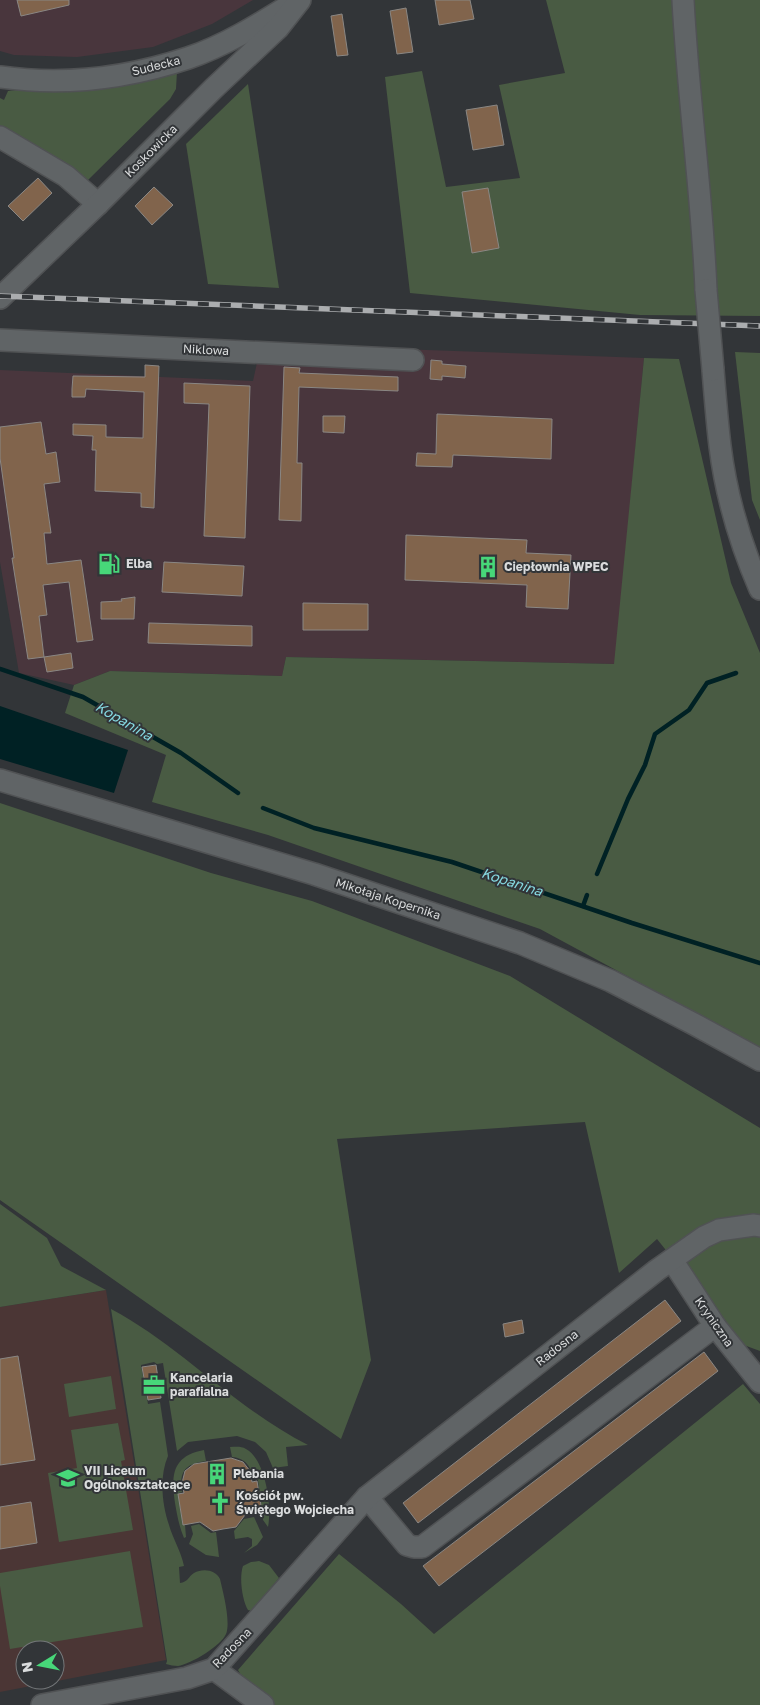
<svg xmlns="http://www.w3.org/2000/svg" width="760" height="1705" viewBox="0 0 760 1705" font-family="'Golos Text',sans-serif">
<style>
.industrial{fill:#49363d}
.education{fill:#4b3635;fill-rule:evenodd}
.green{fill:#495b43}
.water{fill:#002124}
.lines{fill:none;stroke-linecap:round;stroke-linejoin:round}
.stream{stroke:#002124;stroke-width:4.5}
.building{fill:#81644c;stroke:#8a8784}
.minor-casing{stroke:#505254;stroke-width:24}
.minor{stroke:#606466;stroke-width:21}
.rail-casing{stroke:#abadaf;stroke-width:5.5}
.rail{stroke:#323538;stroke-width:4;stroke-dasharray:11;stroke-linecap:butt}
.minor-bridge-casing{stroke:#505254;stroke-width:24;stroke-linecap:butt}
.minor-bridge{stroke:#606466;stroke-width:21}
.labels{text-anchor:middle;stroke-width:4;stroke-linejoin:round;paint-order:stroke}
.street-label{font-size:12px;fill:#dadcdd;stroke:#323538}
.poi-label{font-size:12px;font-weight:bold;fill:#dadcdd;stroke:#323538;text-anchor:start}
.water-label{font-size:14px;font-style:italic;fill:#85d8e0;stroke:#323538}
</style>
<rect width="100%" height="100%" fill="#323538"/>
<!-- industrial -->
<g class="industrial">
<path d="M0 0H253L212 24 153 47 77 57 14 55 0 51Z"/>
<path d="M261 344 644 358 615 664 286 657 282 676 110 671 74 685 19 673 0 562V370L253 381Z"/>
</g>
<!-- education -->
<path class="education" d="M106 1290 166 1660 0 1692V1307ZM25 1650H55V1680H25Z"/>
<!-- green -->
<g class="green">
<path d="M546 0H760V316L640 315 410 293 385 77 422 71 446 187 520 178 499 85 565 73Z"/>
<path d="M177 71 176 89 170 99 88 180 34 145 0 128V98L4 100 8 91Z"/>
<path d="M248 84 279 288 208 284 186 144Z"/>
<path d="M735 352 760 353V520L752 500Z"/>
<path d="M644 358 679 359 731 583 760 653V1048L540 929 268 835 152 802 166 755 65 713 74 685 110 671 282 676 286 657 614 664Z"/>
<path d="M0 803 211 873 312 901 510 976 760 1128V1351L741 1344 657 1239 619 1273 585 1122 337 1139 371 1360 341 1439 0 1200Z"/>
<path d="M0 1204 47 1238 61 1266 106 1290 0 1307Z"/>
<path d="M111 1309C181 1346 236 1409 308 1445L286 1447 288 1466 273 1468 266 1452 255 1442 237 1436 188 1442 177 1451 163 1363 157 1364 154 1362 141 1365 148 1404 160 1402 168 1456C159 1477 162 1504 169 1525 173 1539 181 1551 184 1566L179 1567 180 1583C188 1582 188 1577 194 1573 203 1568 216 1570 220 1579 223 1592 231 1622 226 1634 221 1646 191 1664 178 1666 174 1666 170 1665 166 1664L167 1661Z"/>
<path d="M111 1376 116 1409 69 1417 64 1384Z"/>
<path d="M743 1384 760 1404V1705H273L247 1686 238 1670 339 1554 401 1604 434 1634Z"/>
<path d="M118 1423 125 1460 121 1461 133 1530 59 1542 48 1473 77 1468 71 1430Z"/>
<path d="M230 1447C236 1447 241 1446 246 1449 266 1460 272 1507 268 1527L263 1520 258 1480H254C251 1467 246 1458 232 1457Z"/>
<path d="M204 1450 206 1461C185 1464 179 1471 182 1492L178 1493 183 1525H185L186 1537 184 1538C179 1526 177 1515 175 1503 171 1475 172 1456 204 1450Z"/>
<path d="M254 1517 263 1537 257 1545 244 1553 252 1546V1539L248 1537 235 1539 234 1531 244 1519Z"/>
<path d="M199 1524 211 1533 216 1532 219 1557 206 1555 189 1544 193 1534 191 1526Z"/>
<path d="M130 1551 143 1627 10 1649 0 1586V1573Z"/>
<path d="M259 1561 269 1565 279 1578 252 1611 248 1610C242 1600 239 1577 243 1566L251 1562Z"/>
</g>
<!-- water -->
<path class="water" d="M0 706 128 750 114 793 0 759Z"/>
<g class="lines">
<!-- stream -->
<g class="stream">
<path d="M0 669 83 697 181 753 238 793"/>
<path d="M263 808 314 828 452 862 632 923 760 963"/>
<path d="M597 874 628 799 645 765 655 734 689 710 707 683 736 673"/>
<path d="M583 906 587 895"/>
</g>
</g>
<!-- building -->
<g class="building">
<path d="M17 0H69V5L21 16Z"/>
<path d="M435 0H470L474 19 439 25Z"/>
<path d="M406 8 413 52 397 54 390 11Z"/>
<path d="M342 14 348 55 337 56 331 16Z"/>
<path d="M497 105 504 145 473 150 466 110Z"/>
<path d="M38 178 52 193 23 221 8 206Z"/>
<path d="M154 187 173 205 152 225 135 206Z"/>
<path d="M488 188 499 248 472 253 462 192Z"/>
<path d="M431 360 442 361V364L466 366 465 378 442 376V380L430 379Z"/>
<path d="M145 365 159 366 154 508 141 507V493L95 491 96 450H92L93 436 73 435V424L106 425V437L143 438 144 392 86 389 85 397H72V389L73 376 145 377Z"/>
<path d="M284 367 300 368 299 373 398 377V391L299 387 297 463H302L301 521 279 520Z"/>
<path d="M184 383 250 386 245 538 204 536 209 404 184 403Z"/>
<path d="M437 414 552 419 551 459 453 455 452 467 416 466 417 453 436 454Z"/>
<path d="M323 416H345L344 433 323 432Z"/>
<path d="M41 422 46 454 56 452 60 482 44 484 51 533H44L47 564 81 560 93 640 77 642 69 582 43 585 47 615 39 616 44 657 28 659 12 558H14L0 458V427Z"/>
<path d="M406 535 527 540 526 553 571 555 568 609 526 607 527 585 405 580Z"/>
<path d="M103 558 115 559 114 573 102 572Z"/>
<path d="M164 562 244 566 242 596 162 592Z"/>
<path d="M135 597 134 619H101V602L122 601 121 599Z"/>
<path d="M303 603 368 604V630H303Z"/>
<path d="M149 623 252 626V646L148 643Z"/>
<path d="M71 653 73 668 47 672 44 657Z"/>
<path d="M665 1300 681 1321 418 1523 403 1503Z"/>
<path d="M522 1320 524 1333 505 1337 503 1324Z"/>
<path d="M704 1352 718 1371 439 1586 423 1566Z"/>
<path d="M18 1356 35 1460 0 1465V1359Z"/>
<path d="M156 1365 161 1398 148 1400 142 1367Z"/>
<path d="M231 1458 243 1462 250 1471 252 1482 257 1481 262 1512 245 1515 236 1527 223 1529 213 1531 200 1522 183 1525 178 1494 184 1493 182 1483 185 1471 194 1464Z"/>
<path d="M31 1502 37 1543 0 1549V1507Z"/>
</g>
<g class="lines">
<!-- minor casing -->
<g class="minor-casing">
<g id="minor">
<path d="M683 0C688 97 702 193 706 290"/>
<path d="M0 77C63 86 128 78 188 58 224 46 258 25 290 5"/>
<path d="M0 137 66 176 98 204"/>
<path d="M0 298 98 204 214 88 278 28 300 0"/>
<path d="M0 340 413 360"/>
<path d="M713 370C715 395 717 421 720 446 726 495 740 543 760 589"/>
<path d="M0 780 314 874 520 943 611 981 694 1024 760 1060"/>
<path d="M672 1260 715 1326 760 1382"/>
<path d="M367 1497 407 1545 414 1547H422L715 1326"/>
<path d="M214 1669 263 1705"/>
<path d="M42 1705 187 1678 214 1669 367 1497 657 1270 704 1237 719 1230 754 1225 760 1226"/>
</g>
</g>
<!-- minor -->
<use href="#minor" class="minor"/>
<!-- rail casing -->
<g class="rail-casing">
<path id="rail" d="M0 296 760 326"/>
</g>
<!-- rail -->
<use href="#rail" class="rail"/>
<!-- minor-bridge casing -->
<g class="minor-bridge-casing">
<path id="minor-bridge" d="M706 290 713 370"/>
</g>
<!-- minor-bridge -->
<use href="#minor-bridge" class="minor-bridge"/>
</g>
<!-- icons -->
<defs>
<g id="fuel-bare" transform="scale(1.725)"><path d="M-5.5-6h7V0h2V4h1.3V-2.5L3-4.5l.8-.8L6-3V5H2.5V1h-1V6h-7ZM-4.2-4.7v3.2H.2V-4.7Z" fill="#47d779" stroke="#323538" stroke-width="2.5" paint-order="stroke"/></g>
<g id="building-bare" transform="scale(1.725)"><path d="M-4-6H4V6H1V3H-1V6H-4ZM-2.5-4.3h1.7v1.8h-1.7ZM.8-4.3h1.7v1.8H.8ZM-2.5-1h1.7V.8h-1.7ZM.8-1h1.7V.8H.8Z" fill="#47d779" stroke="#323538" stroke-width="2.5" paint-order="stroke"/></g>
<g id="office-bare" transform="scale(1.725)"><path d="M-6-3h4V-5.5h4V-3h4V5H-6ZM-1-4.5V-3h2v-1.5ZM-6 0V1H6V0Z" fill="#47d779" stroke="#323538" stroke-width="2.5" paint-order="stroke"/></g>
<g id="school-bare" transform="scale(1.725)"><path d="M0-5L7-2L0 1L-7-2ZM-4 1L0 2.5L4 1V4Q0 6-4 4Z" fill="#47d779" stroke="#323538" stroke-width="2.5" paint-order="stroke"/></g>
<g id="church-bare" transform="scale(1.725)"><path d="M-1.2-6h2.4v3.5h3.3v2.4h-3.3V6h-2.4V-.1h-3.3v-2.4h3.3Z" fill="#47d779" stroke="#323538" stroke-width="2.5" paint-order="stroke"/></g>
</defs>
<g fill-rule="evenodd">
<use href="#fuel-bare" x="109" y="564"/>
<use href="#building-bare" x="488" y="567"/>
<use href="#office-bare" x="154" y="1385"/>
<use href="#building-bare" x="217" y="1474"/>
<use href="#school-bare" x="68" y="1478"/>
<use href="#church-bare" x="220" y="1503"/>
</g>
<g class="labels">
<!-- street labels -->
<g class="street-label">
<text transform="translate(156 66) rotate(-14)" y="4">Sudecka</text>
<text transform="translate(151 151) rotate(-45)" y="4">Koskowicka</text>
<text transform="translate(206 350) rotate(3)" y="4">Niklowa</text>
<text transform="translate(388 899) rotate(18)" y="4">Mikołaja Kopernika</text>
<text transform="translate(714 1322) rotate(55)" y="4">Kryniczna</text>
<text transform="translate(557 1348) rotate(-38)" y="4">Radosna</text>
<text transform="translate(232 1648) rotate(-46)" y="4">Radosna</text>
</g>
<!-- poi labels -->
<g class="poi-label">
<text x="126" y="568">Elba</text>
<text x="504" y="571">Ciepłownia WPEC</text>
<text x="170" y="1382">Kancelaria<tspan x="170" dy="14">parafialna</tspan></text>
<text x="84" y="1475">VII Liceum<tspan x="84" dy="14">Ogólnokształcące</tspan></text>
<text x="233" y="1478">Plebania</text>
<text x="236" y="1500">Kościół pw.<tspan x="236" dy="14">Świętego Wojciecha</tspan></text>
</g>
<!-- water labels -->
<g class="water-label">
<text transform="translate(124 721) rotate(30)" y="5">Kopanina</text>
<text transform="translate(512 882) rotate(18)" y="5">Kopanina</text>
</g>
</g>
<!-- north arrow -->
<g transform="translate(40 1665) rotate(260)"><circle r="24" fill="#323538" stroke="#75787a"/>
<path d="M0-4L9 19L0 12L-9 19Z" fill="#47d779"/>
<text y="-8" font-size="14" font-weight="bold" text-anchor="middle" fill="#dadcdd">N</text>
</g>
</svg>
